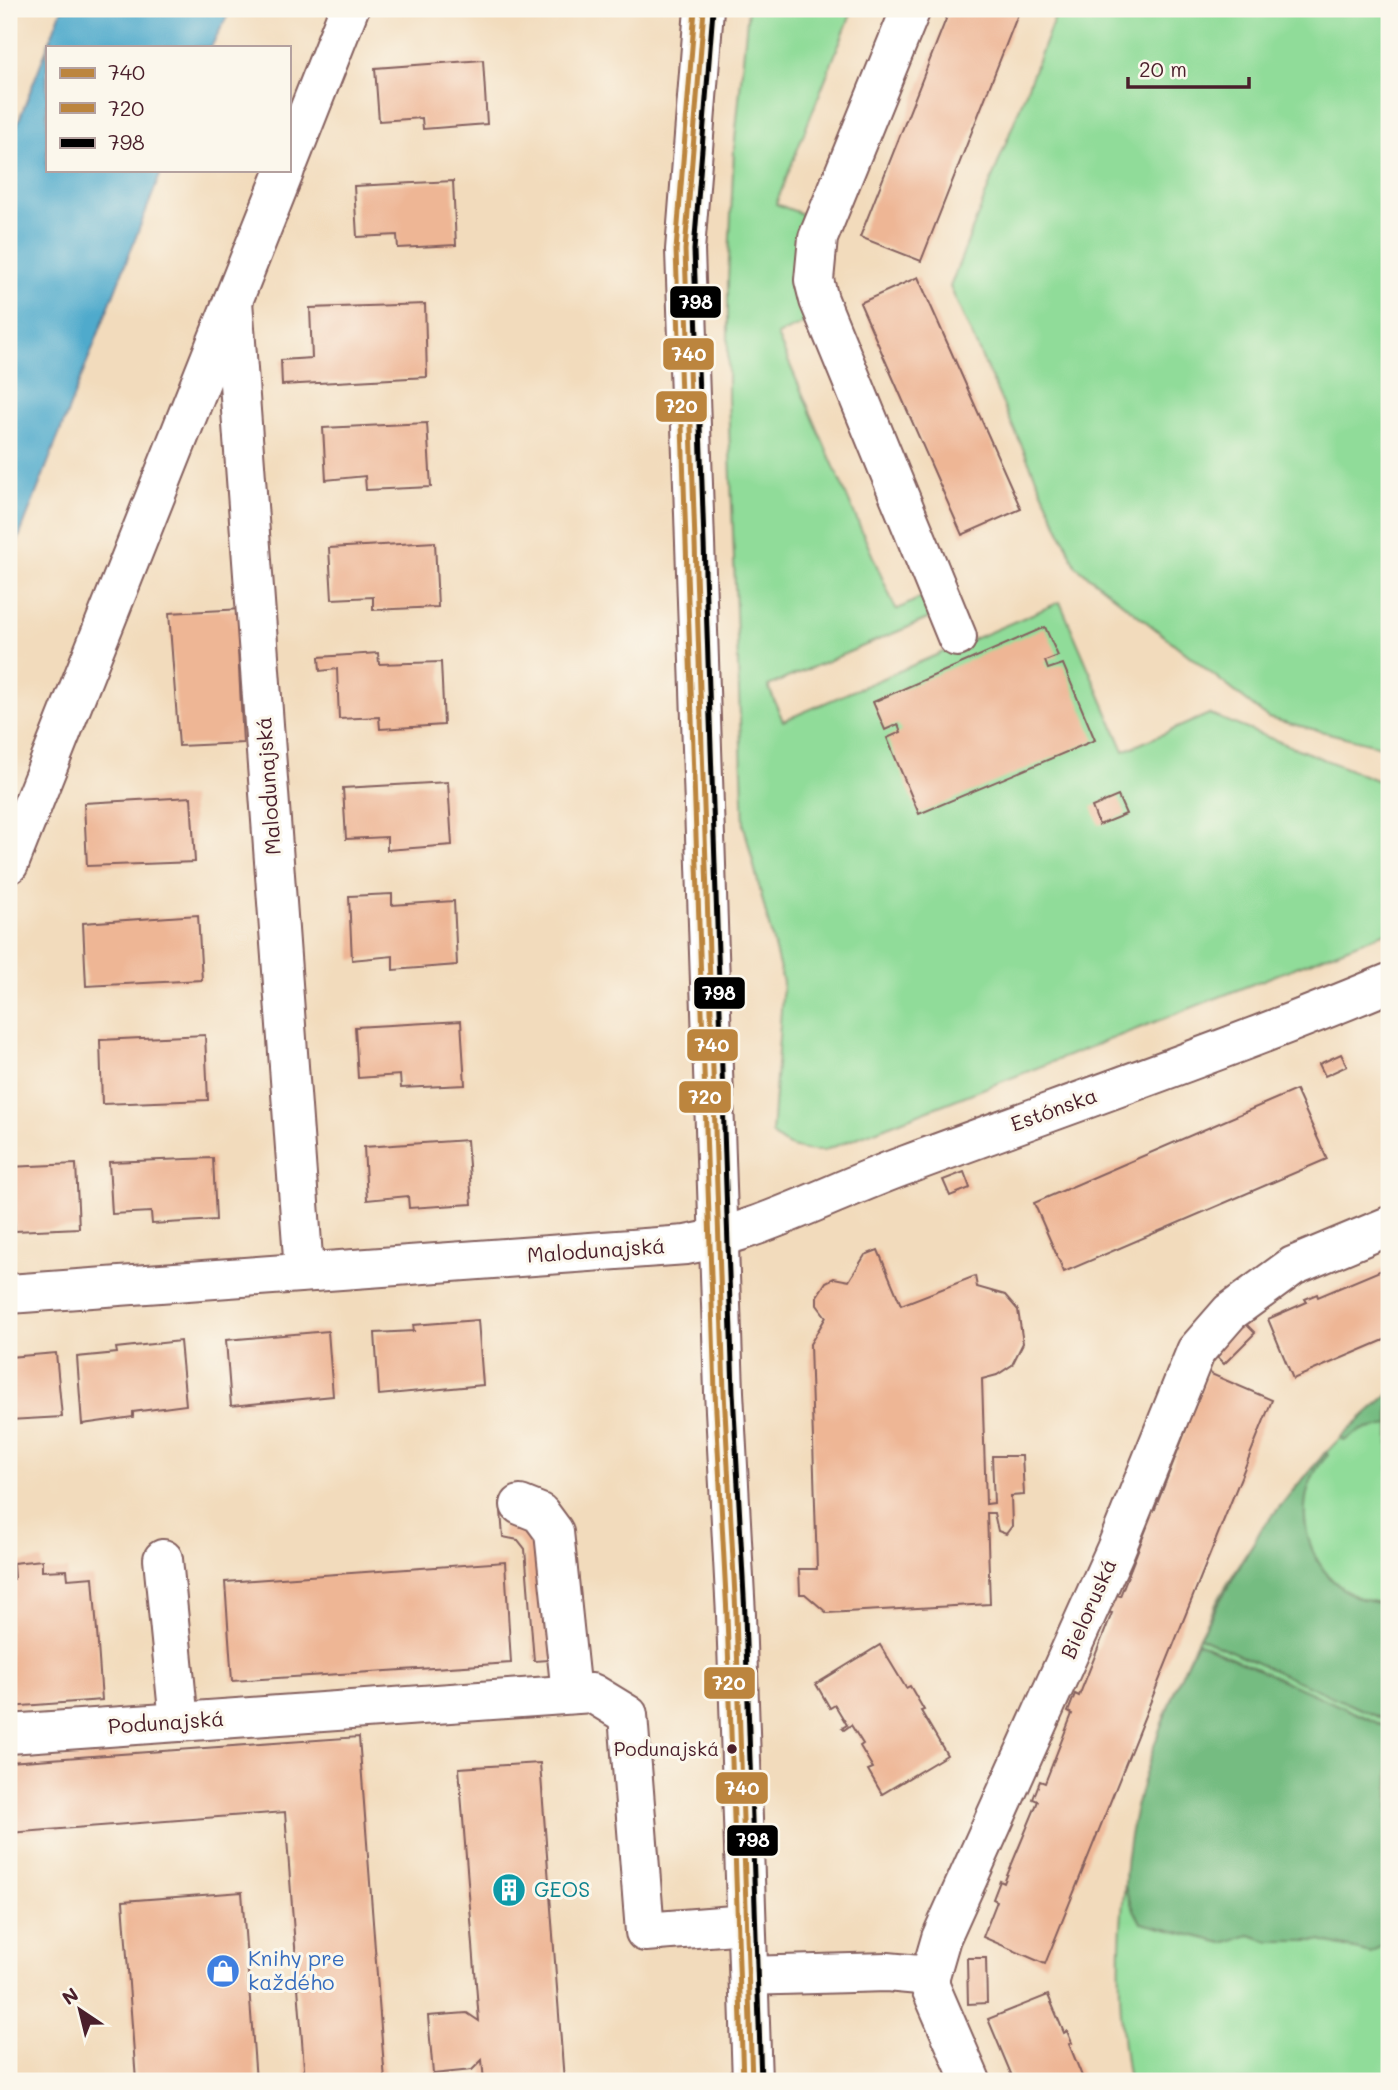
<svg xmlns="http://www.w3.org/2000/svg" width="1398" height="2090" viewBox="0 0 1398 2090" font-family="Mali,sans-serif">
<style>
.green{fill:#90dc99;stroke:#6d7e62;stroke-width:2}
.forest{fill:#74bc81;stroke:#5f6e56;stroke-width:2}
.water{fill:#4faacc;stroke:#4c647c;stroke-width:2}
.building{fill:#eeb695}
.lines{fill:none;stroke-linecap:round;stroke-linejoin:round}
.minor-casing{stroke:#85615e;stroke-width:42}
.minor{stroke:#fff;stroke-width:38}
.bus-1-casing{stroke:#fbf7ec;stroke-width:10}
.bus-2-casing{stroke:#fbf7ec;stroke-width:10}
.bus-3-casing{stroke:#fbf7ec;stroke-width:10}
.bus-1{stroke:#bc853e;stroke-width:5}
.bus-2{stroke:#bc853e;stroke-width:5}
.bus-3{stroke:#000;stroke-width:5}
.bus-dot{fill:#4a1f2b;stroke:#fbf7ec;stroke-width:2.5}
.labels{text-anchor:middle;stroke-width:6;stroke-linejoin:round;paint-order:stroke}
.bus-label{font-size:19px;fill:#4a1f2b;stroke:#fbf7ec;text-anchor:end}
.street-label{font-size:21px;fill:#4a1f2b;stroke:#fbf7ec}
.culture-label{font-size:21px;fill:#0d838f;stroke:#fbf7ec;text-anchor:start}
.shop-label{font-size:21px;fill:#366cbe;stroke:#fbf7ec;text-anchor:start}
.line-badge{stroke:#fbf7ec;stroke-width:2.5}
.badge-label{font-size:19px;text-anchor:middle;font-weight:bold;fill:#fff}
</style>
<rect width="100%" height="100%" fill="#fbf7ec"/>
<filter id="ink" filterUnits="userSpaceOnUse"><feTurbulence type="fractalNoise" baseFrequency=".0143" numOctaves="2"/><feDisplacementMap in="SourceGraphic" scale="14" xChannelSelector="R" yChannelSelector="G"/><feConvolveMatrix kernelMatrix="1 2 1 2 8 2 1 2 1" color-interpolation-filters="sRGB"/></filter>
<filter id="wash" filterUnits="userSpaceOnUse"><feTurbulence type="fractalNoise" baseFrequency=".00686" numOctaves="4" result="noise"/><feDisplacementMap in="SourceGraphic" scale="28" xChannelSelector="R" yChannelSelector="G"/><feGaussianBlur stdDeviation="1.57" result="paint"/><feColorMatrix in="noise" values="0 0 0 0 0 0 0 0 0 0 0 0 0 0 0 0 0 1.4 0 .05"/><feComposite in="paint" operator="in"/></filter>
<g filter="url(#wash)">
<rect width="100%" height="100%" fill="#f2dbbc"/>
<!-- green -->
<g class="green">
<path d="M748 9H853L776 204 810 217 809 321 777 335 896 610 928 594 930 618 768 686 783 721 1060 602 1124 751 1209 714 1389 785V931L823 1151C803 1151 787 1149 772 1134L783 982 744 826 728 399V280L734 150Z"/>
<path d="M1058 9H1389V748L1268 718 1076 566 950 287Z"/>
<path d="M1389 1394V2081H1129C1086 1832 1194 1553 1389 1394Z"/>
</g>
<!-- forest -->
<g class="forest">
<path d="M1389 1394V1425L1362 1430 1344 1441 1341 1437Z"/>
<path d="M1326 1452 1328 1455C1277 1506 1316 1605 1389 1603V1722L1199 1637 1262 1528Z"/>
<path d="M1197 1642 1389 1728V1940L1371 1953 1320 1941H1268L1250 1935 1223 1943 1141 1923C1136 1912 1125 1896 1125 1884 1126 1812 1165 1706 1197 1642Z"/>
</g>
<!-- water -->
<path class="water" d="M62 9H231L211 47H47V170H162L9 563V146Z"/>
<g id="blocks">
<!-- building -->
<g class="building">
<path d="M950 9H1020L921 261 860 237Z"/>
<path d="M483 60 487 124 423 129 422 118 379 121 375 68Z"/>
<path d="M453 181 456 245 398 248 397 235 357 237 354 186Z"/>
<path d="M918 277 1021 509 962 535 860 303Z"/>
<path d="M425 304 427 377 282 385 281 360 312 358 310 308Z"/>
<path d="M427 423 431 487 366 490 365 476 326 480 323 428Z"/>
<path d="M435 542 438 607 373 610V597L332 599 329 548Z"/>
<path d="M243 609 244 650H238L243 743 179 746 169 613Z"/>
<path d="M1045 627 1058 656 1045 661 1048 669 1063 664 1095 740 919 814 887 738 901 732 898 724 885 730 873 702Z"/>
<path d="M378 653 379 664 441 662 444 725 380 729 379 717 339 719 337 669 320 671 319 657Z"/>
<path d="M448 782 452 845 387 850V837L346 839 343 788Z"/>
<path d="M1118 796 1126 814 1099 825 1092 807Z"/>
<path d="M191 797 195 862 87 866 84 803Z"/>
<path d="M392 894V905L454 901 457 965 393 970V956L352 960 349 896Z"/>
<path d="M198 915 202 980 86 986 83 923Z"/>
<path d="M461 1021 465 1085 401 1088 400 1075 358 1078 355 1027Z"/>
<path d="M205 1035 208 1100 102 1104 100 1040Z"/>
<path d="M1341 1054 1347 1066 1325 1076 1319 1064Z"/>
<path d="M1296 1090 1327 1159 1064 1272 1034 1203Z"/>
<path d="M467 1140 472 1204 409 1208 408 1196 367 1200 364 1147Z"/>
<path d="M213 1158 216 1220 152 1224 151 1212 112 1214 109 1162Z"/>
<path d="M76 1164 79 1228 15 1231 14 1219 9 1220V1167Z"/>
<path d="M964 1172 970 1188 950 1196 943 1180Z"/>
<path d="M878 1250 901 1305 975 1276 977 1287 1005 1295 1018 1310 1023 1343 1012 1365 997 1375 982 1379 986 1504 994 1503 992 1456H1022L1024 1495 1011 1496 1012 1526 1006 1534 998 1531 994 1513H987L990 1604 827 1613 805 1594H800L799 1569H817L810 1344 826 1317 817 1305V1296L826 1282 834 1278 849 1281 865 1255Z"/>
<path d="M1389 1267V1338L1293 1379 1268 1319 1307 1302 1305 1299 1317 1294 1318 1297Z"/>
<path d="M1241 1319 1255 1333 1224 1364 1210 1350Z"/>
<path d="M478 1320 483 1385 379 1395 375 1333 414 1331 413 1325Z"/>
<path d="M328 1331 333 1396 231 1406 226 1340Z"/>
<path d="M180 1341 186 1405 133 1412V1417L82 1424 77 1357 117 1353 116 1348Z"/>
<path d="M56 1353 62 1417 9 1420V1357Z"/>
<path d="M1209 1370 1211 1374 1272 1400 1045 1964 983 1937 997 1901 993 1899 1000 1881 1004 1883 1038 1801 1033 1799 1040 1781 1045 1783 1072 1714 1068 1712 1075 1694 1079 1696 1112 1613 1108 1612 1115 1594 1120 1596 1147 1527 1142 1525 1149 1507 1155 1509 1187 1427 1182 1425 1189 1407 1194 1409Z"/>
<path d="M500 1498H533L577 1658 534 1661 525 1549 518 1540 503 1537Z"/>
<path d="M42 1560V1571L67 1570 68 1579 93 1577 102 1700 9 1707V1579H14L13 1563Z"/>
<path d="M505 1562 511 1663 232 1681 225 1582Z"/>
<path d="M880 1645 906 1688 910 1686 924 1710 921 1711 947 1755 882 1794 868 1770 873 1768 860 1746 863 1744 851 1725 844 1730 842 1728 847 1725 835 1705 830 1708 816 1684Z"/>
<path d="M359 1737 385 2081H305L285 1812 9 1833V1762Z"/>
<path d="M540 1763 564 2081H484L482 2060 472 2070 433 2074 428 2016 467 2013 479 2021 459 1768Z"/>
<path d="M242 1892 256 2081H136L123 1901Z"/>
<path d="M967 1958H986L987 2003 968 2004Z"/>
<path d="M1048 1995 1064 2033 1067 2031 1072 2043 1069 2044 1084 2081H1014L988 2019Z"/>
</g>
</g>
</g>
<g filter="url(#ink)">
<use href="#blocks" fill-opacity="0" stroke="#85615e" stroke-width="2"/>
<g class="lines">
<!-- minor casing -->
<g class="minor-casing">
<g id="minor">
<path d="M704 9 685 250 724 1392 736 1615 752 2081"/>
<path d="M911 9 818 238 814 280 819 300 957 637"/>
<path d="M289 161 349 9"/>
<path d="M233 301 304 1271"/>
<path d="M9 864 285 170"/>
<path d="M9 1294 686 1245C759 1232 836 1190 906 1165 1067 1105 1231 1049 1389 983"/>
<path d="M520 1505 540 1513 554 1532 571 1694"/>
<path d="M163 1559 179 1722"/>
<path d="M9 1734 592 1693 628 1715 645 1932 746 1924"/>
<path d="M749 1976 887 1972 930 1976"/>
<path d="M971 2081 930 1986V1976L941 1938 1116 1549 1196 1351 1230 1312 1293 1266 1389 1226"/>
</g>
</g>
<!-- minor -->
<use href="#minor" class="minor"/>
<!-- bus-1 casing -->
<g class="bus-1-casing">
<path id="bus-1" d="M704 9 685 250 724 1392 736 1615 752 2081"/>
</g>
<!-- bus-2 casing -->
<g class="bus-2-casing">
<path id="bus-2" d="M695 9 676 250 715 1392 727 1615 743 2081"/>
</g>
<!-- bus-3 casing -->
<g class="bus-3-casing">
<path id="bus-3" d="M713 10 694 250 733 1392 745 1615 761 2081"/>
</g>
<!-- bus-1 -->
<use href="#bus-1" class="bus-1"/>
<!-- bus-2 -->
<use href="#bus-2" class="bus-2"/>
<!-- bus-3 -->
<use href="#bus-3" class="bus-3"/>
</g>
</g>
<!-- icons -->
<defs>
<g id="building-disc" transform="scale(1.75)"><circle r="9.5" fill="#0f9aa8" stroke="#fbf7ec"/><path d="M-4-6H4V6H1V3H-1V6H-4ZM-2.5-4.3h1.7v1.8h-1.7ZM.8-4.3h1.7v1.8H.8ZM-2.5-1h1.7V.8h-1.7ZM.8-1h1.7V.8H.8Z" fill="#fff"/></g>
<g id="shop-disc" transform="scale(1.75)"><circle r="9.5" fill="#3f7fe0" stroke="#fbf7ec"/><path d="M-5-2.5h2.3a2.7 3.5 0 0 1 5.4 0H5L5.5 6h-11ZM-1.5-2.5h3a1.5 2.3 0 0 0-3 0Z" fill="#fff"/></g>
</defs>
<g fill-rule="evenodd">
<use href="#building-disc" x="509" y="1890"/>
<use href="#shop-disc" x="223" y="1971"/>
</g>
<!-- markers -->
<circle class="bus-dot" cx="732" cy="1749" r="6"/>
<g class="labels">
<!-- bus labels -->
<g class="bus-label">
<text x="719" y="1756">Podunajská</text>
</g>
<!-- street labels -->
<g class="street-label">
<text transform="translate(269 786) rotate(-94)" y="7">Malodunajská</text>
<text transform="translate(1054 1110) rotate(-20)" y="7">Estónska</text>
<text transform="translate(596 1251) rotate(-4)" y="7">Malodunajská</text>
<text transform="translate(1089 1609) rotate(-66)" y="7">Bieloruská</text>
<text transform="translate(166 1723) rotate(-4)" y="7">Podunajská</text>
</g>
<!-- culture labels -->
<g class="culture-label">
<text x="534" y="1897">GEOS</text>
</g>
<!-- shop labels -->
<g class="shop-label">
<text x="248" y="1966">Knihy pre<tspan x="248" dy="24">každého</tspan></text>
</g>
</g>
<g class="line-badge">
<rect x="669" y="285" width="53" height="34" rx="7" fill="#000"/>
<rect x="662" y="337" width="53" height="34" rx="7" fill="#bc853e"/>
<rect x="655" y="390" width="53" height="33" rx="7" fill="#bc853e"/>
<rect x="693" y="976" width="53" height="34" rx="7" fill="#000"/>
<rect x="686" y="1028" width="53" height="34" rx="7" fill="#bc853e"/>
<rect x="678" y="1080" width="54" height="34" rx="7" fill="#bc853e"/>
<rect x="703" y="1666" width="53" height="34" rx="7" fill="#bc853e"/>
<rect x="715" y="1771" width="54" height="34" rx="7" fill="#bc853e"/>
<rect x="726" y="1824" width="53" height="33" rx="7" fill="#000"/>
</g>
<g class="badge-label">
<text x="696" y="309">798</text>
<text x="689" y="361">740</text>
<text x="681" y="413">720</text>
<text x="719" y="1000">798</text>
<text x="712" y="1052">740</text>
<text x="705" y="1104">720</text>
<text x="729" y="1690">720</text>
<text x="742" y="1795">740</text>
<text x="753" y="1847">798</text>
</g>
<!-- margin -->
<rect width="1398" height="2090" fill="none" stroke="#fbf7ec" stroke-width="35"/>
<!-- legend -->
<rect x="46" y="46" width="245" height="126" fill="#fbf7ec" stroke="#b4a19f" stroke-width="2"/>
<rect x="60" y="68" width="35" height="10" fill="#bc853e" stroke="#b4a19f" stroke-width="2"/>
<text x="108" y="80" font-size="21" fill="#4a1f2b">740</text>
<rect x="60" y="103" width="35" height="10" fill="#bc853e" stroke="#b4a19f" stroke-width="2"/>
<text x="108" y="116" font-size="21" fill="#4a1f2b">720</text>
<rect x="60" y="138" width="35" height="10" fill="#000000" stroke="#b4a19f" stroke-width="2"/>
<text x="108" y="150" font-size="21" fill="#4a1f2b">798</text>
<!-- north arrow -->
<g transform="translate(80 2010) rotate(325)" stroke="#fbf7ec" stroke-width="5" paint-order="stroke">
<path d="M0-5L12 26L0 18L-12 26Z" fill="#4a1f2b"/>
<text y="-10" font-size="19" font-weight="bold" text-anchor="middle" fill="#4a1f2b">N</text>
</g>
<!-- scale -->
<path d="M1128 77v10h121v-10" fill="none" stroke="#4a1f2b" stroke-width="3.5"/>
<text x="1139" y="77" font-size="21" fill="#4a1f2b" stroke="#fbf7ec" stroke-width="5" paint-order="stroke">20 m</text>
</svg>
